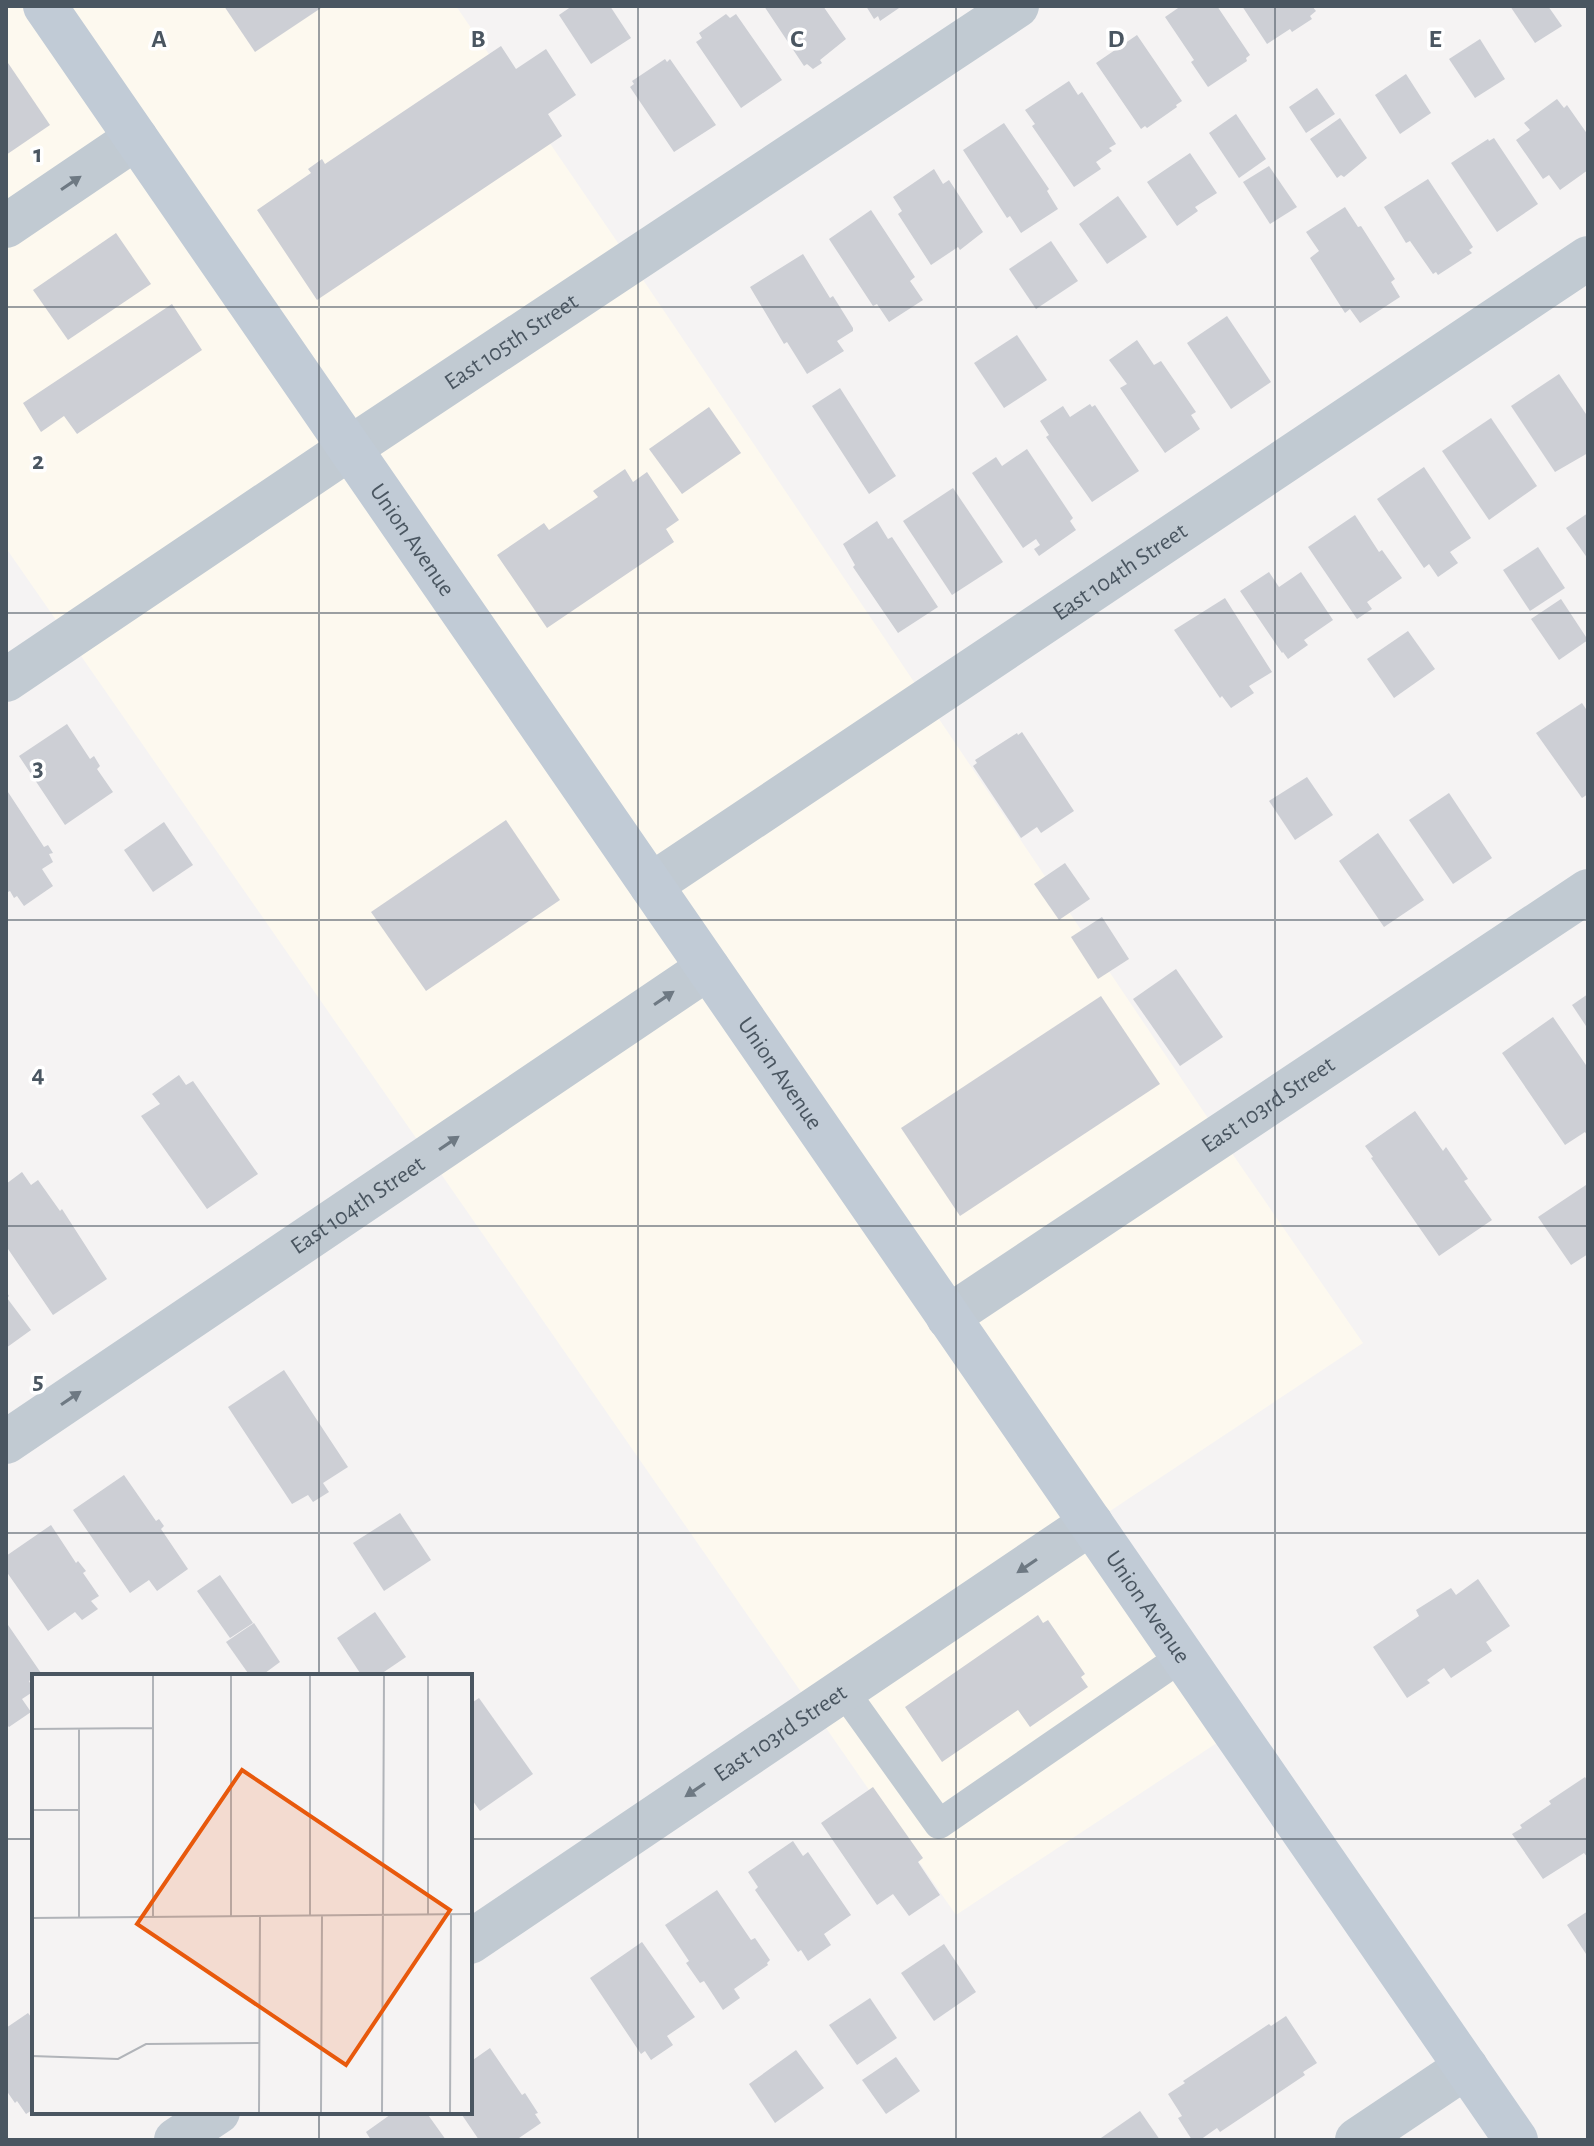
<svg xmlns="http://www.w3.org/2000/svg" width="1594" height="2146" viewBox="0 0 1594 2146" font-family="'Alegreya Sans',sans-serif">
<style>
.commercial{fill:#fdf9ef}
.building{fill:#cdcfd5}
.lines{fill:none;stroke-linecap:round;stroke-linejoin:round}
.lane{stroke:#c1cad2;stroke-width:30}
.street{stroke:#c1cad2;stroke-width:44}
.secondary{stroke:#c1cbd6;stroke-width:44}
.oneway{fill:#6e7983}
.grid{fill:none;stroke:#4a5661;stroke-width:2;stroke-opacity:0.55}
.labels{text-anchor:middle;stroke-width:7;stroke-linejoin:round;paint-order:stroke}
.street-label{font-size:24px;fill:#4a5661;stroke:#fff}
.inset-road{fill:none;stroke:#b1b4b9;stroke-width:2}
.view{fill:#e8590c;fill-opacity:0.15;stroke:#e8590c;stroke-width:4}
.inset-edge{fill:none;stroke:#4a5661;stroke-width:4}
.grid-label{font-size:26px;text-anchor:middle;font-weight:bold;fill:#4a5661;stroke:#fff;stroke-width:7;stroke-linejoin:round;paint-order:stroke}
</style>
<rect width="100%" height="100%" fill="#f5f3f3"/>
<!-- commercial -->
<path class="commercial" d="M6 6H456L631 262 1220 1136 1363 1343 1092 1523 1235 1731 956 1915 6 548Z"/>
<!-- building -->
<g class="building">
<path d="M224 6H324L255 52Z"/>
<path d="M572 6H610L631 38 591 64 559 15Z"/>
<path d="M764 6H823L846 39 820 60 822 63 813 69 807 64 804 66Z"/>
<path d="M866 6H902L880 21 878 16 874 19Z"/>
<path d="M1181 6H1217L1250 55 1246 58 1247 61 1208 87 1191 62 1194 60 1165 17Z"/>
<path d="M1242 6H1312L1316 11 1310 16 1312 19 1292 32 1290 29 1267 44Z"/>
<path d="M1510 6H1548L1562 26 1535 43Z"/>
<path d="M726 14 730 18 736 14 782 80 741 108 696 42 702 38 699 33Z"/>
<path d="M1137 35 1182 101 1176 105 1177 107 1147 128 1145 126 1141 129 1096 63Z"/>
<path d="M1480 39 1505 79 1475 98 1449 59Z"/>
<path d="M501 46 516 69 546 49 576 95 548 114 562 136 317 300 257 210 311 173 308 169 322 159 325 164Z"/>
<path d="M665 59 667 62 670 59 716 125 674 152 630 87 634 84 632 81Z"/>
<path d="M6 60 50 125 6 155Z"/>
<path d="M1406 74 1431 113 1400 134 1375 95Z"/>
<path d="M1069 81 1078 95 1082 92 1116 144 1109 148 1112 151 1096 162 1101 169 1074 187 1032 126 1035 124 1025 110Z"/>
<path d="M1317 88 1335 114 1306 133 1289 107Z"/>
<path d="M1557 99 1564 108 1567 105 1588 135V170L1560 190 1549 175 1543 179 1516 140 1530 130 1524 123Z"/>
<path d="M1236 114 1266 159 1239 178 1209 133Z"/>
<path d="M1340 118 1367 158 1344 177 1341 175 1337 178 1310 139Z"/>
<path d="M1004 123 1049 189 1047 191 1058 209 1021 233 1010 216 1007 218 963 150Z"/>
<path d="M1494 138 1538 204 1497 232 1451 163 1488 139 1489 141Z"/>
<path d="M1190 153 1217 193 1195 207 1198 211 1177 226 1147 182Z"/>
<path d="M1269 166 1297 207 1270 224 1243 182Z"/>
<path d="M934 169 943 184 949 180 983 232 960 250 958 247 931 265 898 214 902 211 893 197Z"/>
<path d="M1428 179 1473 247 1469 250 1472 253 1438 275 1436 272 1433 274 1410 241 1406 243 1384 207Z"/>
<path d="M1118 196 1147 237 1107 264 1079 224Z"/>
<path d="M1345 207 1358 227 1361 226 1395 279 1391 282 1400 297 1360 323 1350 309 1345 313 1310 258 1319 251 1306 232Z"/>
<path d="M871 210 915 277 910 281 923 300 889 322 877 304 873 306 829 239Z"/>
<path d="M116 233 151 284 68 340 33 290Z"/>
<path d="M1051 241 1078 281 1036 309 1009 269Z"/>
<path d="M803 254 830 298 833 296 853 328V331L837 341 844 351 807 374 787 342 784 344 750 287Z"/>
<path d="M172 304 202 350 77 434 64 416 41 432 23 403Z"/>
<path d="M1227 316 1271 382 1231 409 1187 343Z"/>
<path d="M1017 335 1047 380 1004 408 974 363Z"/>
<path d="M1137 340 1154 365 1161 361 1196 412 1191 415 1200 429 1165 453 1120 388 1127 384 1109 360Z"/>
<path d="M1559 374 1588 417V453L1555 472 1511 406Z"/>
<path d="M840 388 896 476 869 494 812 406Z"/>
<path d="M1090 404 1092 407 1095 405 1139 471 1092 502 1046 437 1049 435 1040 421 1063 406 1070 417Z"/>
<path d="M709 407 741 453 682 494 649 449Z"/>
<path d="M1491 418 1537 486 1489 520 1442 451Z"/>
<path d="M1027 449 1073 518 1070 521 1076 530 1039 556 1034 549 1040 545 1036 539 1023 548 972 473 996 457 1002 466Z"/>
<path d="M1424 467 1471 538 1450 552 1458 563 1438 577 1429 564 1424 568 1377 499Z"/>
<path d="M625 469 633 482 647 472 679 520 666 529 674 542 547 628 497 555 544 523 549 530 598 497 593 491Z"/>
<path d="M953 488 1003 562 952 595 903 521Z"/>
<path d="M1588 513V559L1566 528Z"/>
<path d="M1355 515 1379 552 1382 550 1402 578 1367 602 1372 609 1357 619 1308 547Z"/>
<path d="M877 521 888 539 892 537 938 607 898 633 853 567 855 565 843 544Z"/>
<path d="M1538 547 1565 588 1530 611 1503 570Z"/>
<path d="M1269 572 1279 587 1301 572 1333 620 1304 640 1308 645 1288 659 1283 652 1282 653 1240 591Z"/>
<path d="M1225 598 1272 672 1249 686 1254 693 1231 708 1222 696 1220 698 1174 630Z"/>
<path d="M1561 599 1588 640 1559 660 1531 619Z"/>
<path d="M1408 631 1435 669 1394 698 1367 659Z"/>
<path d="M1582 703 1588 712V794L1582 798 1536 733Z"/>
<path d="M67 724 90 759 94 756 100 766 97 769 113 792 65 825 19 756Z"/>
<path d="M1022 732 1074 811 1041 833 1037 827 1021 838 973 766 977 763 975 760 1017 733 1018 735Z"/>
<path d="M1307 777 1333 815 1295 840 1269 801Z"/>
<path d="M6 789 44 847 48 845 53 853 49 854 53 862 42 869 53 886 24 906 17 896 14 898 10 891 6 893Z"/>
<path d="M1449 793 1492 858 1453 884 1409 820Z"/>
<path d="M506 820 560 900 426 991 371 912Z"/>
<path d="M164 822 193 865 153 892 124 850Z"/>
<path d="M1378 833 1424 900 1384 927 1339 861Z"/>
<path d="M1065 863 1090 899 1059 920 1034 884Z"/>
<path d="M1102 917 1129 959 1098 979 1071 937Z"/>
<path d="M1176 969 1223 1037 1180 1066 1133 999Z"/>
<path d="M1588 994V1029L1572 1005Z"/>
<path d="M1101 996 1160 1084 960 1216 901 1128Z"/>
<path d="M1553 1017 1588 1068V1137L1585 1132 1565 1145 1502 1053Z"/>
<path d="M179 1075 186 1085 193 1081 258 1174 207 1209 141 1116 160 1104 152 1094Z"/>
<path d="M1415 1111 1443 1151 1446 1147 1468 1179 1464 1181 1492 1220 1439 1256 1371 1158 1373 1157 1365 1146Z"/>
<path d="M22 1172 31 1185 38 1180 60 1211 62 1209 107 1279 53 1315 6 1246V1204L8 1202 6 1199V1184Z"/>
<path d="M1586 1185 1588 1187V1254L1571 1265 1538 1217Z"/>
<path d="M6 1291 9 1296 7 1298 31 1330 6 1348Z"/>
<path d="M284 1370 348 1467 323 1483 329 1492 313 1502 308 1495 292 1504 228 1407Z"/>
<path d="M124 1475 156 1521 159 1519 164 1526 161 1529 188 1569 157 1591 149 1580 130 1593 73 1510Z"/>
<path d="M400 1513 431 1560 384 1591 353 1543Z"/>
<path d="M51 1525 76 1563 78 1561 86 1571 83 1573 99 1596 91 1601 98 1609 82 1620 75 1612 48 1631 6 1571V1556Z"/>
<path d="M220 1575 253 1623 230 1638 197 1591Z"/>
<path d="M1478 1579 1510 1626 1486 1642 1492 1651 1451 1678 1444 1668 1427 1680 1430 1683 1407 1698 1373 1647 1419 1616 1416 1610 1451 1588 1456 1595Z"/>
<path d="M375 1612 406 1657 378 1676H362L337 1638Z"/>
<path d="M1038 1615 1043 1623 1048 1620 1085 1674 1081 1677 1088 1687 1030 1727 1018 1710 942 1762 905 1707Z"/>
<path d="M6 1622 41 1673 29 1681 34 1691 22 1699 31 1712 9 1727 6 1724Z"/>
<path d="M254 1623 280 1662 261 1676H250L226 1642Z"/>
<path d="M479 1698 533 1774 480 1811 470 1797V1704Z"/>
<path d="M1585 1777 1588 1782V1858L1584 1853 1543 1879 1512 1834 1522 1828 1520 1825 1551 1804 1549 1801Z"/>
<path d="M873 1787 923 1858 918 1862 940 1895 909 1916 893 1894 877 1905 821 1823Z"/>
<path d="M793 1841 803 1856 808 1852 851 1915 824 1934 831 1945 808 1961 801 1950 798 1952 755 1890 758 1887 748 1872Z"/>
<path d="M717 1890 751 1940 755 1938 770 1960 767 1963 768 1965 734 1989 740 1998 723 2010 704 1981 700 1983 686 1963 689 1961 665 1925Z"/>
<path d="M1588 1911V1957L1567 1925Z"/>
<path d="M642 1942 695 2017 667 2036 673 2045 651 2060 645 2051 641 2054 590 1978Z"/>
<path d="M944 1944 976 1992 934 2021 901 1973Z"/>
<path d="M870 1998 897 2038 857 2065 829 2025Z"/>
<path d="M28 2013 34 2021V2109L26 2114 17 2101 15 2103 6 2090V2028Z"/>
<path d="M1286 2016 1317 2063 1303 2072 1305 2075 1220 2132 1217 2128 1200 2140H1192L1178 2118 1182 2116 1168 2094 1185 2083 1183 2081 1269 2024 1271 2026Z"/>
<path d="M490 2048 522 2095 525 2093 538 2113 535 2114 541 2123 519 2138 520 2140H479L460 2112H470V2062Z"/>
<path d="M796 2050 824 2088 775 2123 749 2084Z"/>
<path d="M896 2057 920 2091 886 2114 862 2080Z"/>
<path d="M1140 2111 1160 2140H1098Z"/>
<path d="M394 2112H426L446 2140H371L366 2132Z"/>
</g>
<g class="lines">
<!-- lane -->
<path class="lane" d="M843 1690 939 1824 1183 1656"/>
<!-- street -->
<g class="street">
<path d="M6 226 136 138"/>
<path id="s1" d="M6 680 350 448 1017 6"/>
<path id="s2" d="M651 885 1588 258"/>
<path id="s3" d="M948 1317 1588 891"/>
<path id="s4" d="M6 1442 708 968"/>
<path id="s5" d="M470 1942 1091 1523"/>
<path d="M176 2140 218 2112"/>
<path d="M1357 2140 1466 2067"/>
</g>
<!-- secondary -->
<path class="secondary" id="s6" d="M45 6 1516 2140"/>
</g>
<!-- one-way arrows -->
<defs><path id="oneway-solid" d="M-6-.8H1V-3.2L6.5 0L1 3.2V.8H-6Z" transform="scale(2)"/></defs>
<g class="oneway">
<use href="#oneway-solid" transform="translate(71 183) rotate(-34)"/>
<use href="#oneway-solid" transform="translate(664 998) rotate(-34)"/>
<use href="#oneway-solid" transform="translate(449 1143) rotate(-34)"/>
<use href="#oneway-solid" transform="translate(71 1398) rotate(-34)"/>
<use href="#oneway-solid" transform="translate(1027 1566) rotate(146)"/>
<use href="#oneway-solid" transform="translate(695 1790) rotate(146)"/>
</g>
<!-- grid -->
<path class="grid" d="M319 6V1676M638 6V2140M956 6V2140M1275 6V2140M6 307H1588M6 613H1588M6 920H1588M6 1226H1588M6 1533H1588M6 1839H34M470 1839H1588M319 2112V2140"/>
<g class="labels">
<!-- street labels -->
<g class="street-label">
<text dy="8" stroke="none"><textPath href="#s1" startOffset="608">East 105th Street</textPath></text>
<text dy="8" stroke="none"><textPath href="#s6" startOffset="648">Union Avenue</textPath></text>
<text dy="8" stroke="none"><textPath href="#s2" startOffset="564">East 104th Street</textPath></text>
<text dy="8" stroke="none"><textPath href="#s6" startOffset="1296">Union Avenue</textPath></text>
<text dy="8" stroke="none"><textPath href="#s3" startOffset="384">East 103rd Street</textPath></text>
<text dy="8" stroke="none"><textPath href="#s4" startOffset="424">East 104th Street</textPath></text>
<text dy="8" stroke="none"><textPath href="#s6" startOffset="1944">Union Avenue</textPath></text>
<text dy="8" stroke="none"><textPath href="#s5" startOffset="374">East 103rd Street</textPath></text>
</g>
</g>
<!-- overview -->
<g transform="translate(32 1674)">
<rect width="440" height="440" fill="#f5f3f3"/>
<path class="inset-road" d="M121 1V243M199 1V242M278 1V242M396 1V240M47 54V244M0 55 121 54M0 136H47M0 244 440 240M0 382 86 385 114 370 227 369M227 439 228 242M289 439 290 242M350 439 352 1M418 439 419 240"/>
<path class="view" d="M210 96 418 236 314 391 105 250Z"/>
<rect width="440" height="440" class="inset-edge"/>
</g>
<g class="grid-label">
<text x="159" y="47">A</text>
<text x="478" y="47">B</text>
<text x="797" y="47">C</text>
<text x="1116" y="47">D</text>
<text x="1435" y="47">E</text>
<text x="38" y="162">1</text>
<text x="38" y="469">2</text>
<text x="38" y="776">3</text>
<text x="38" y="1082">4</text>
<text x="38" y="1389">5</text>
</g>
<!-- border -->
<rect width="1594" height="2146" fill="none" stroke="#4a5661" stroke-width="16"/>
</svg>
